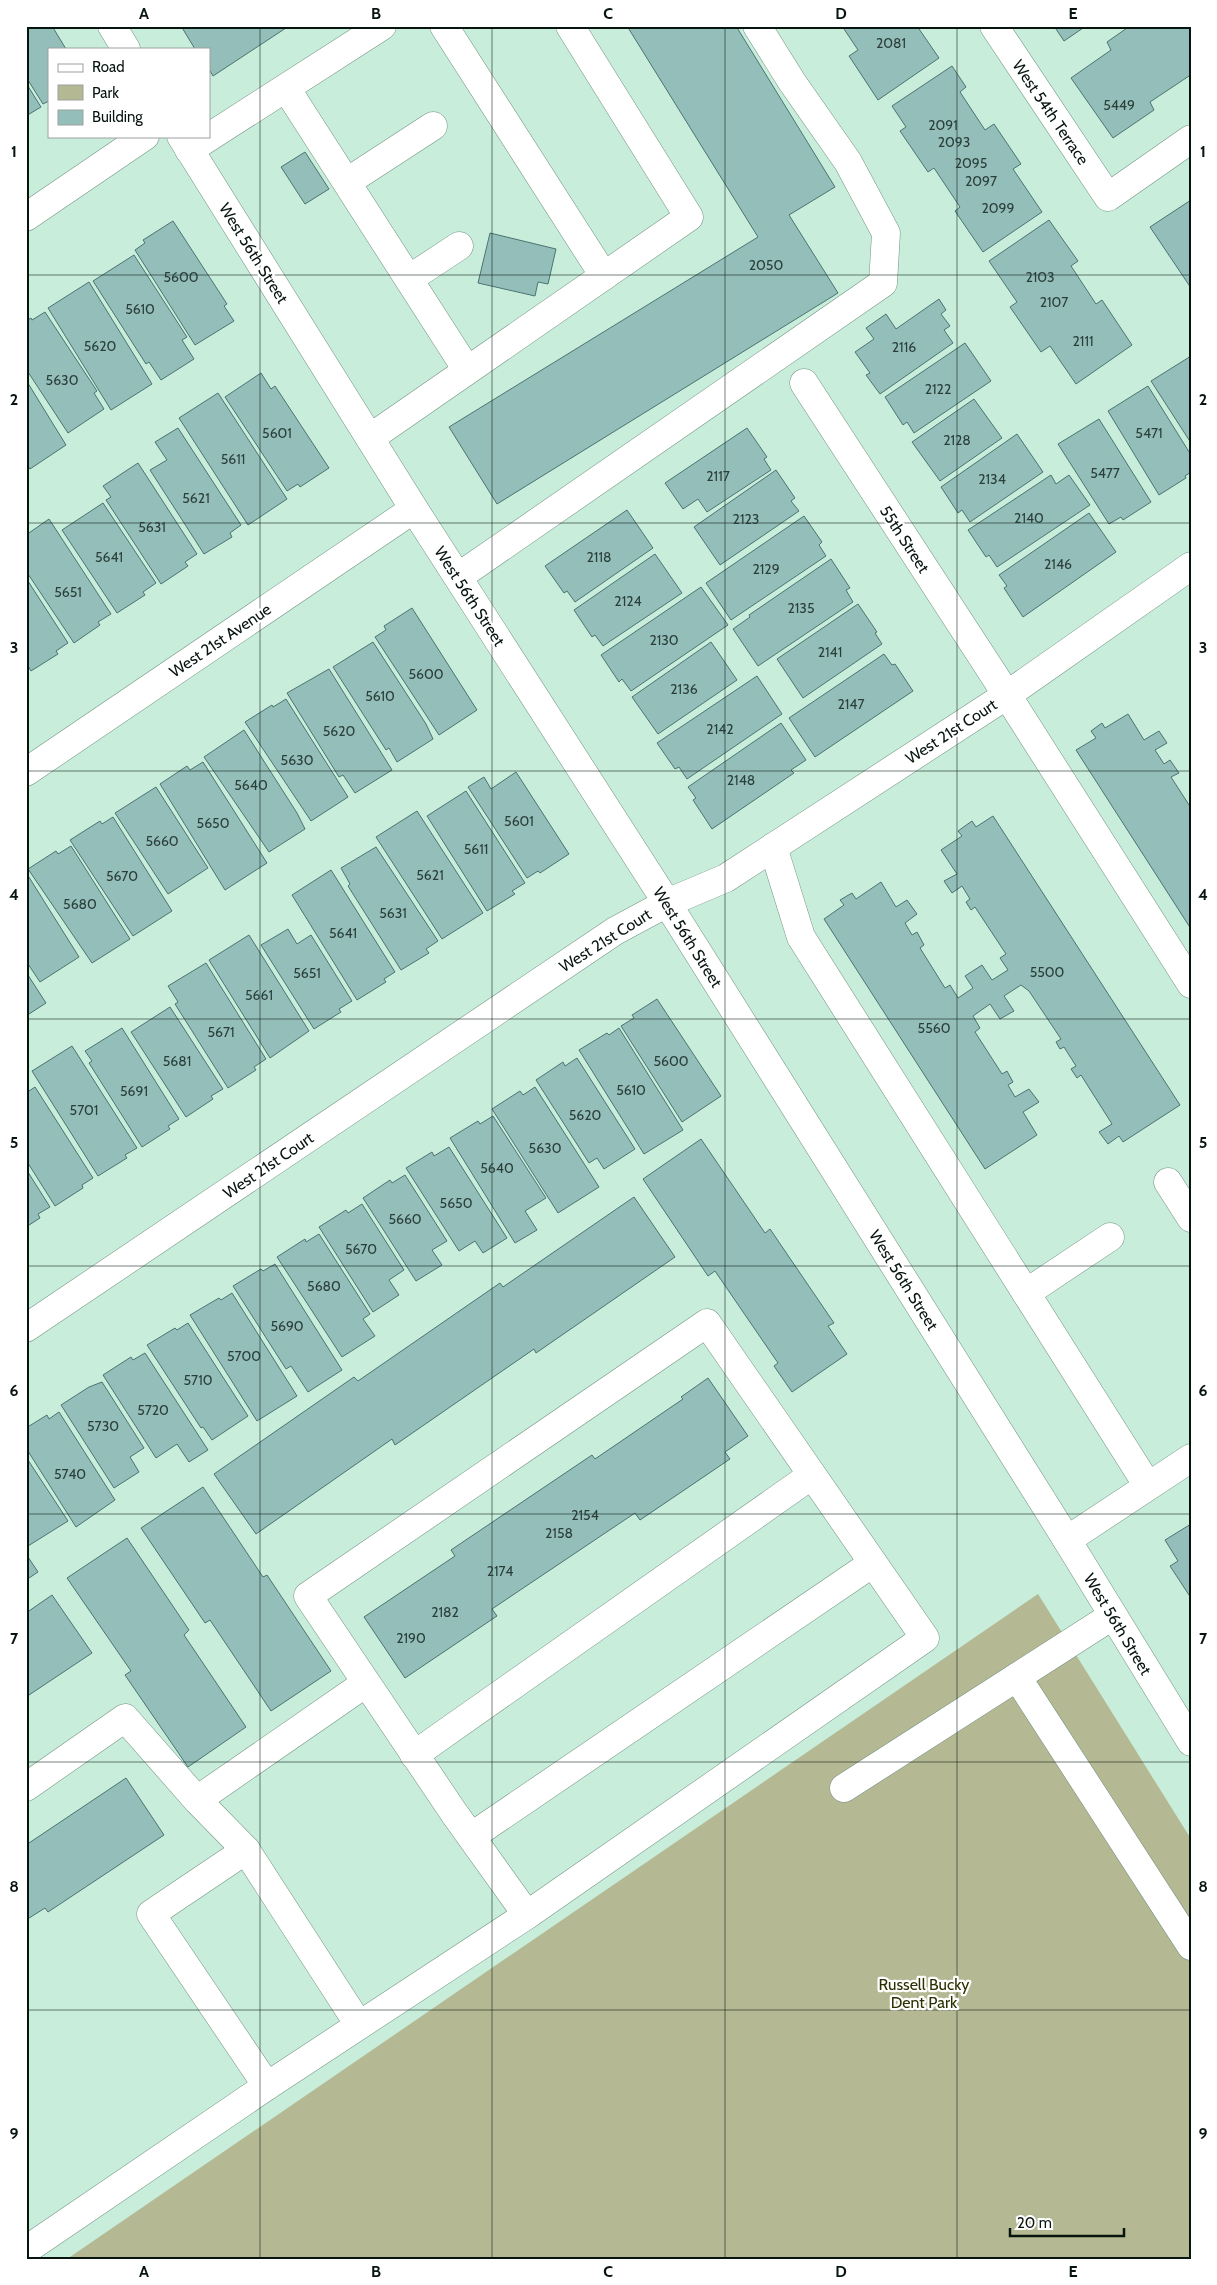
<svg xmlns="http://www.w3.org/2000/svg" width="1217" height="2285" viewBox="0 0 1217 2285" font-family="Cabin,sans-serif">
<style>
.green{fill:#b4b893}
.building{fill:#94beba;stroke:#4c7470}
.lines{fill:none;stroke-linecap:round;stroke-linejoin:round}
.minor-casing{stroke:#739483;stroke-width:29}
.minor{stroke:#fff;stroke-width:28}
.grid{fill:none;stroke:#08150f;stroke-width:1;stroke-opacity:0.55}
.labels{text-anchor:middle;stroke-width:4.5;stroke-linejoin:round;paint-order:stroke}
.number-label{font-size:14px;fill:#2b3f3a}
.street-label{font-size:16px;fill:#08150f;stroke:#fff}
.park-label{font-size:16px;fill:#2e3000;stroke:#fff}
.neatline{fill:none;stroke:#08150f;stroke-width:2}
.grid-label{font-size:16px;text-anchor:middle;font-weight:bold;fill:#08150f}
</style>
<rect width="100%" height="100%" fill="#c9eddb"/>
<!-- green -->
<path class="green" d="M1038 1594 1191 1839V2259H67Z"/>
<!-- building -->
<g class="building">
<path d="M26 26H52L66 49H49V101L43 104 26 77Z"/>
<path d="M181 26H289L213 76 209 69V49H195Z"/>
<path d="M627 26H736L835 187 789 215 838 293 497 504 449 427 758 237Z"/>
<path d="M842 26H917L939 58 878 100 849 56 858 50Z"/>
<path d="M1054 26H1086L1064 41Z"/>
<path d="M1130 26H1191V80L1189 76 1150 102 1154 110 1113 138 1071 78 1111 50 1107 42Z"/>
<path d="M952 66 966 87 960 92 985 130 994 124 1021 164 1013 169 1042 212 983 252 955 211 960 207 934 168 928 172 900 131 906 127 892 106Z"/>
<path d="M26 83 41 107 26 116Z"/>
<path d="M305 152 329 189 305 204 281 167Z"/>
<path d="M1191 200V288L1150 227Z"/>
<path d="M1049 220 1078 261 1071 266 1096 304 1102 300 1132 345 1076 384 1050 346 1041 352 1010 307 1017 302 989 261Z"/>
<path d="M173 221 227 304 224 306 234 321 195 345 135 250 145 243 143 240Z"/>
<path d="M490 233 556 249 548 284 538 282 535 296 478 283Z"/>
<path d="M134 255 187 337 182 340 194 359 161 380 149 362 146 364 93 281Z"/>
<path d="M89 282 152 384 111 410 48 308Z"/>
<path d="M939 299 946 310 941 314 950 326 944 330 953 343 880 394 866 375 870 373 855 352 874 339 866 328 886 314 896 329Z"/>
<path d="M45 312 97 391 94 393 104 409 68 433 26 369V321L31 318 32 320Z"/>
<path d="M965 343 991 381 914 433 907 422 903 425 885 397Z"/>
<path d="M1191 356V443L1151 381Z"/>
<path d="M261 373 271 389 275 386 329 468 300 487 298 484 287 491 225 397Z"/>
<path d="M26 380 66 445 30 469 26 463Z"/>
<path d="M1148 386 1191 455V472L1185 476 1186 478 1159 495 1108 411Z"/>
<path d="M218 393 287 499 248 525 179 418Z"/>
<path d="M974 399 1002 438 940 481 912 442Z"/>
<path d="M1099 419 1151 502 1123 520 1121 517 1109 524 1058 444Z"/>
<path d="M178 428 241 525 230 533 232 537 204 554 150 470 167 460 155 442Z"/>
<path d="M747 428 767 457 764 459 771 470 707 512 698 499 683 509 665 483Z"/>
<path d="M1017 434 1043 472 970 522 962 510 958 513 941 487Z"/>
<path d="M138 463 197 554 185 562 188 566 161 584 106 500 111 497 103 486Z"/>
<path d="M776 470 795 498 791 501 799 511 720 565 694 527Z"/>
<path d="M1051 475 1056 484 1069 475 1090 505 997 567 989 555 986 557 968 530Z"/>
<path d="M103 503 156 583 143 592 145 595 117 613 62 530Z"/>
<path d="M627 510 653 548 575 602 567 591 564 593 545 566Z"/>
<path d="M1089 513 1116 552 1023 617 1004 588 1007 586 999 575Z"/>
<path d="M804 516 822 542 819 545 826 556 731 620 706 583Z"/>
<path d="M49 519 111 614 98 622 100 625 74 643 26 571V555L29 554 26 550V535Z"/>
<path d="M655 554 682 593 603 646 595 635 592 637 574 610Z"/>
<path d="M831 559 850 588 846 590 853 602 758 666 733 629 750 617 749 615Z"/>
<path d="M26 578 68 643 56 651 58 654 31 671 26 663Z"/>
<path d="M701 587 728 625 631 691 622 679 619 682 601 655Z"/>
<path d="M858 604 877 632 875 633 882 644 803 698 777 659Z"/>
<path d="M412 608 477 710 439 735 375 637 386 630 384 626Z"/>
<path d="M373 642 426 724 433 739 397 762 389 748 386 750 333 667Z"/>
<path d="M711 642 737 680 658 734 632 697Z"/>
<path d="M884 654 892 665 895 664 913 691 815 757 789 718Z"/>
<path d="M329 669 392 770 355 793 343 775 339 777 287 693Z"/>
<path d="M757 676 782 714 687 779 679 767 675 769 657 743Z"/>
<path d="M286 699 348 797 311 821 245 722 272 705 273 707Z"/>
<path d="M1128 714 1144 740 1159 731 1167 743 1155 750 1164 764 1170 760 1179 773 1171 777 1191 808V929L1076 750 1096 738 1091 731 1102 723 1105 728Z"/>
<path d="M781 723 806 760 791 770 794 773 712 829 693 800 696 798 688 787Z"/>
<path d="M244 730 297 813 305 829 269 852 204 757Z"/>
<path d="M203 762 267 863 225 890 160 784 187 766 190 770Z"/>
<path d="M516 772 569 854 540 873 538 871 527 878 468 787 484 777 491 789Z"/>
<path d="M156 787 208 868 168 894 115 813Z"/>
<path d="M466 791 525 883 512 891 515 894 487 911 427 816Z"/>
<path d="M417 811 483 913 442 939 376 837Z"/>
<path d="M993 816 1180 1105 1123 1142 1119 1136 1108 1144 1099 1132 1112 1124 1081 1075 1077 1078 1071 1069 1076 1066 1064 1047 1060 1049 1056 1042 1061 1039 1029 991 1021 985 1004 996 1014 1011 1000 1019 990 1004 973 1016 980 1028 975 1032 1002 1074 1007 1071 1013 1082 1008 1085 1015 1097 1029 1089 1039 1102 1023 1112 1037 1135 985 1169 824 919 844 905 840 900 852 893 856 899 881 882 896 907 907 900 917 914 905 923 912 935 917 932 924 945 920 948 945 988 950 985 958 998 973 988 965 976 982 965 992 980 1008 970 1000 958 1006 954 975 907 971 910 966 902 970 899 962 886 952 893 944 881 957 874 941 850 962 836 958 831 972 821 976 827Z"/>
<path d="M113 817 172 911 133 936 70 840 100 821 102 824Z"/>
<path d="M71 846 130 939 92 963 28 869 56 851 58 854Z"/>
<path d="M376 847 438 941 426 949 429 953 401 970 348 886 350 884 341 868Z"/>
<path d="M331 870 395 972 384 979 386 982 357 1000 292 895Z"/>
<path d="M27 874 79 957 40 982 26 961Z"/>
<path d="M288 929 297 944 311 935 352 1001 339 1009 341 1012 314 1029 261 945Z"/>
<path d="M249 935 309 1031 270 1058 209 960Z"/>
<path d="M206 963 266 1059 254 1067 256 1070 228 1088 175 1004 178 1002 168 986Z"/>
<path d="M26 972 46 1003 26 1016Z"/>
<path d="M657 999 721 1096 682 1122 621 1026 634 1018 632 1015Z"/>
<path d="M170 1007 223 1089 211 1096 213 1099 186 1117 131 1032Z"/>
<path d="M122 1028 179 1119 168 1126 170 1129 142 1147 89 1063 92 1061 85 1051Z"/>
<path d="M619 1028 683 1130 644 1154 579 1050 607 1033 609 1035Z"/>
<path d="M72 1046 137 1148 125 1155 127 1158 98 1176 32 1071Z"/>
<path d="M577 1058 635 1149 604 1169 597 1158 589 1163 536 1080 563 1062 565 1066Z"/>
<path d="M35 1087 93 1178 82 1185 83 1188 55 1206 26 1160V1093Z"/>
<path d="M535 1087 599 1187 558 1213 492 1109 520 1091 523 1095Z"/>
<path d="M493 1116 546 1198 525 1211 537 1230 515 1243 450 1138 478 1121 480 1124Z"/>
<path d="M701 1139 765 1233 770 1229 834 1323 828 1326 847 1354 792 1392 774 1366 778 1363 715 1271 708 1276 643 1179Z"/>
<path d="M449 1147 507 1238 483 1253 475 1241 459 1251 406 1168 432 1152 434 1156Z"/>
<path d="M26 1169 50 1207 38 1214 40 1218 26 1227Z"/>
<path d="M405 1175 447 1241 432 1250 442 1265 416 1281 363 1198 390 1180 392 1183Z"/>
<path d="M634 1197 675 1257 536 1353 534 1349 395 1445 392 1439 256 1534 214 1474 354 1377 358 1381 500 1283 503 1287Z"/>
<path d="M362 1204 404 1270 389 1280 399 1295 373 1312 319 1227 346 1210 348 1213Z"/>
<path d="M319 1234 370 1314 363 1319 375 1336 342 1357 277 1257 305 1239 306 1242Z"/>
<path d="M275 1264 342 1370 308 1392 291 1366 286 1369 233 1286 261 1269 263 1271Z"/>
<path d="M232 1293 297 1396 257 1421 190 1315 219 1298 221 1300Z"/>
<path d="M188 1323 248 1416 212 1440 203 1427 201 1428 147 1345 175 1328 177 1330Z"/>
<path d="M145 1353 208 1450 189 1462 177 1444 156 1458 103 1375 131 1357 133 1360Z"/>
<path d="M708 1378 748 1436 725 1452 730 1459 640 1520 635 1513 492 1609 497 1616 405 1678 364 1617 455 1556 451 1550 592 1455 595 1459 683 1399 681 1397Z"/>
<path d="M102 1382 144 1448 130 1457 139 1472 114 1488 61 1405 89 1387Z"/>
<path d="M59 1412 115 1500 76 1527 26 1448V1428L47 1415 49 1419Z"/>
<path d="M26 1457 68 1521 28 1546 26 1543Z"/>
<path d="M203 1487 263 1577 267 1575 331 1671 271 1711 210 1620 205 1623 141 1528Z"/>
<path d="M1191 1524V1598L1170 1566 1178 1561 1165 1540Z"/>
<path d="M127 1538 189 1630 184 1635 246 1727 188 1767 125 1675 131 1671 67 1578Z"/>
<path d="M26 1554 38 1572 26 1580Z"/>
<path d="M52 1595 92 1653 26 1697V1613Z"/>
<path d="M126 1778 164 1835 48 1912 45 1908 26 1920V1845Z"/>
</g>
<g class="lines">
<!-- minor casing -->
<g class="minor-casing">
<g id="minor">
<path d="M112 26 126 49"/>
<path d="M444 26 604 276"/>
<path d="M994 26 1108 197 1191 139"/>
<path d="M286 88 467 370"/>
<path d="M181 136 414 509 667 903 1067 1540 1191 1742"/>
<path d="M189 150 382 26"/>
<path d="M347 182 433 126"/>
<path d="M26 217 145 136"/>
<path d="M409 279 459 246"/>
<path d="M804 383 1007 695 1191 984"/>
<path d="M370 438 689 217 570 26"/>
<path d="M458 577 883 283 886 233 848 162 792 82 757 26"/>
<path d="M26 772 414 509"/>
<path d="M773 847 801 937 1148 1486"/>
<path d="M1168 1182 1191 1218"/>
<path d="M1026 1293 1110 1237"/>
<path d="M707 1323 925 1638 527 1915 454 1813 308 1596Z"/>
<path d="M26 1328 615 931 667 903 726 878 1007 695 1191 566"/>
<path d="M1067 1540 1191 1458"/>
<path d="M1017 1677 1112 1616"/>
<path d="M414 1755 812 1475"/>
<path d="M26 1787 125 1718 197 1800 366 1683"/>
<path d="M844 1788 1017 1677 1191 1946"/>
<path d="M197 1800 246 1850"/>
<path d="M472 1836 873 1563"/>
<path d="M267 2086 151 1914 246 1850 359 2025"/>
<path d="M26 2250 267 2086 527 1915"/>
</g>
</g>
<!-- minor -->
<use href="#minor" class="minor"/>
</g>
<!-- grid -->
<path class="grid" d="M260 26V2259M492 26V2259M725 26V2259M957 26V2259M26 275H1191M26 523H1191M26 771H1191M26 1019H1191M26 1266H1191M26 1514H1191M26 1762H1191M26 2010H1191"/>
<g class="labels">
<!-- number labels -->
<g class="number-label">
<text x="891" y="48">2081</text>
<text x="1119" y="110">5449</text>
<text x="943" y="130">2091</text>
<text x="954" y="147">2093</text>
<text x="971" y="168">2095</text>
<text x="981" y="186">2097</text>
<text x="998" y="213">2099</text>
<text x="766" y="270">2050</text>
<text x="181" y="282">5600</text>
<text x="1040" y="282">2103</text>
<text x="1054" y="307">2107</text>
<text x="140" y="314">5610</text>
<text x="1083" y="346">2111</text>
<text x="100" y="351">5620</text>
<text x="904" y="352">2116</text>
<text x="62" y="385">5630</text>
<text x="938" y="394">2122</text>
<text x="277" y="438">5601</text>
<text x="1149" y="438">5471</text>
<text x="957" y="445">2128</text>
<text x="233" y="464">5611</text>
<text x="1105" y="478">5477</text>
<text x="718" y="481">2117</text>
<text x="992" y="484">2134</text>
<text x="196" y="503">5621</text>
<text x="1029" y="523">2140</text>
<text x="746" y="524">2123</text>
<text x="152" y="532">5631</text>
<text x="109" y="562">5641</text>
<text x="599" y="562">2118</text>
<text x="1058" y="569">2146</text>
<text x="766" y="574">2129</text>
<text x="68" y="597">5651</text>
<text x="628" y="606">2124</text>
<text x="801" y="613">2135</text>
<text x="664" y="645">2130</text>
<text x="830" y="657">2141</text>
<text x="426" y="679">5600</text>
<text x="684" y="694">2136</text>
<text x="380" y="701">5610</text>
<text x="851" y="709">2147</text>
<text x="720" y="734">2142</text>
<text x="339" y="736">5620</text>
<text x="297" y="765">5630</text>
<text x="741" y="785">2148</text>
<text x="251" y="790">5640</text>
<text x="519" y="826">5601</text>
<text x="213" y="828">5650</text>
<text x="162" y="846">5660</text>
<text x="476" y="854">5611</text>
<text x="430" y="880">5621</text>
<text x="122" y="881">5670</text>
<text x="80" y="909">5680</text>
<text x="393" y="918">5631</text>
<text x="343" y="938">5641</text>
<text x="1047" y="977">5500</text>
<text x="307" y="978">5651</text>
<text x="259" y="1000">5661</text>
<text x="934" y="1033">5560</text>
<text x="221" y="1037">5671</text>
<text x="177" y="1066">5681</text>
<text x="671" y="1066">5600</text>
<text x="631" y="1095">5610</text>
<text x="134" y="1096">5691</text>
<text x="84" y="1115">5701</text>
<text x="585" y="1120">5620</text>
<text x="545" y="1153">5630</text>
<text x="497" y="1173">5640</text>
<text x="456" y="1208">5650</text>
<text x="405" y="1224">5660</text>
<text x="361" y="1254">5670</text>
<text x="324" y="1291">5680</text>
<text x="287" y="1331">5690</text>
<text x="244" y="1361">5700</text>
<text x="198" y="1385">5710</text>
<text x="153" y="1415">5720</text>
<text x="103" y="1431">5730</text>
<text x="70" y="1479">5740</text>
<text x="585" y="1520">2154</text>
<text x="559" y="1538">2158</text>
<text x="500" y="1576">2174</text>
<text x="445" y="1617">2182</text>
<text x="411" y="1643">2190</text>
</g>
<!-- street labels -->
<g class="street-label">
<text transform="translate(1051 112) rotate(56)" y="6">West 54th Terrace</text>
<text transform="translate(254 253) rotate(58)" y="6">West 56th Street</text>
<text transform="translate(905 539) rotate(57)" y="6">55th Street</text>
<text transform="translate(470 596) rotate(57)" y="6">West 56th Street</text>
<text transform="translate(220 640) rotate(-34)" y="6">West 21st Avenue</text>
<text transform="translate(951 731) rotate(-33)" y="6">West 21st Court</text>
<text transform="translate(688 937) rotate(58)" y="6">West 56th Street</text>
<text transform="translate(605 940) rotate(-32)" y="6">West 21st Court</text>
<text transform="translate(268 1165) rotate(-34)" y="6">West 21st Court</text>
<text transform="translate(904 1280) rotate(58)" y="6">West 56th Street</text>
<text transform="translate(1118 1624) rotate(59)" y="6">West 56th Street</text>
</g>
<!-- park labels -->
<g class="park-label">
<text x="924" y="1990">Russell Bucky<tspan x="924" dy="18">Dent Park</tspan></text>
</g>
</g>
<!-- border -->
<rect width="1217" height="2285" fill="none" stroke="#ffffff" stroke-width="55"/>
<!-- legend -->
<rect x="48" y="48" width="162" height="90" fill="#ffffff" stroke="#9ca19f"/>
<rect x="58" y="64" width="25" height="8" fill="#ffffff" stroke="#9ca19f"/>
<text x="92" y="72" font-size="15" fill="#08150f">Road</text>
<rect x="58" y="85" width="25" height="15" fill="#b4b893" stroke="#9ca19f"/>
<text x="92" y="98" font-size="15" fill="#08150f">Park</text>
<rect x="58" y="110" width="25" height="15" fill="#94beba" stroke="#9ca19f"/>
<text x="92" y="122" font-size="15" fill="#08150f">Building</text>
<!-- scale -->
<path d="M1010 2228v8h114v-8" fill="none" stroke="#08150f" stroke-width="2.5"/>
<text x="1017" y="2228" font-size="15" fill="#08150f" stroke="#ffffff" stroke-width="4" paint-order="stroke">20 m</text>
<rect x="28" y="28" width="1162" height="2230" class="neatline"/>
<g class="grid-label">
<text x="144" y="19">A</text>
<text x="376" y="19">B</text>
<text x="608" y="19">C</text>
<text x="841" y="19">D</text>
<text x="1073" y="19">E</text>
<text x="14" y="157">1</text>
<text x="1203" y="157">1</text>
<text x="14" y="405">2</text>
<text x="1203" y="405">2</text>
<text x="14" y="653">3</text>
<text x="1203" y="653">3</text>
<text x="14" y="900">4</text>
<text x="1203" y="900">4</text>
<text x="14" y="1148">5</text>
<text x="1203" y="1148">5</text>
<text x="14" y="1396">6</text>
<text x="1203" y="1396">6</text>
<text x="14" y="1644">7</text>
<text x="1203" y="1644">7</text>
<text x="14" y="1892">8</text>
<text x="1203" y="1892">8</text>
<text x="14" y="2139">9</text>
<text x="1203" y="2139">9</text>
<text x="144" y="2277">A</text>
<text x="376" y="2277">B</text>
<text x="608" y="2277">C</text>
<text x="841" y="2277">D</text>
<text x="1073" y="2277">E</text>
</g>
</svg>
